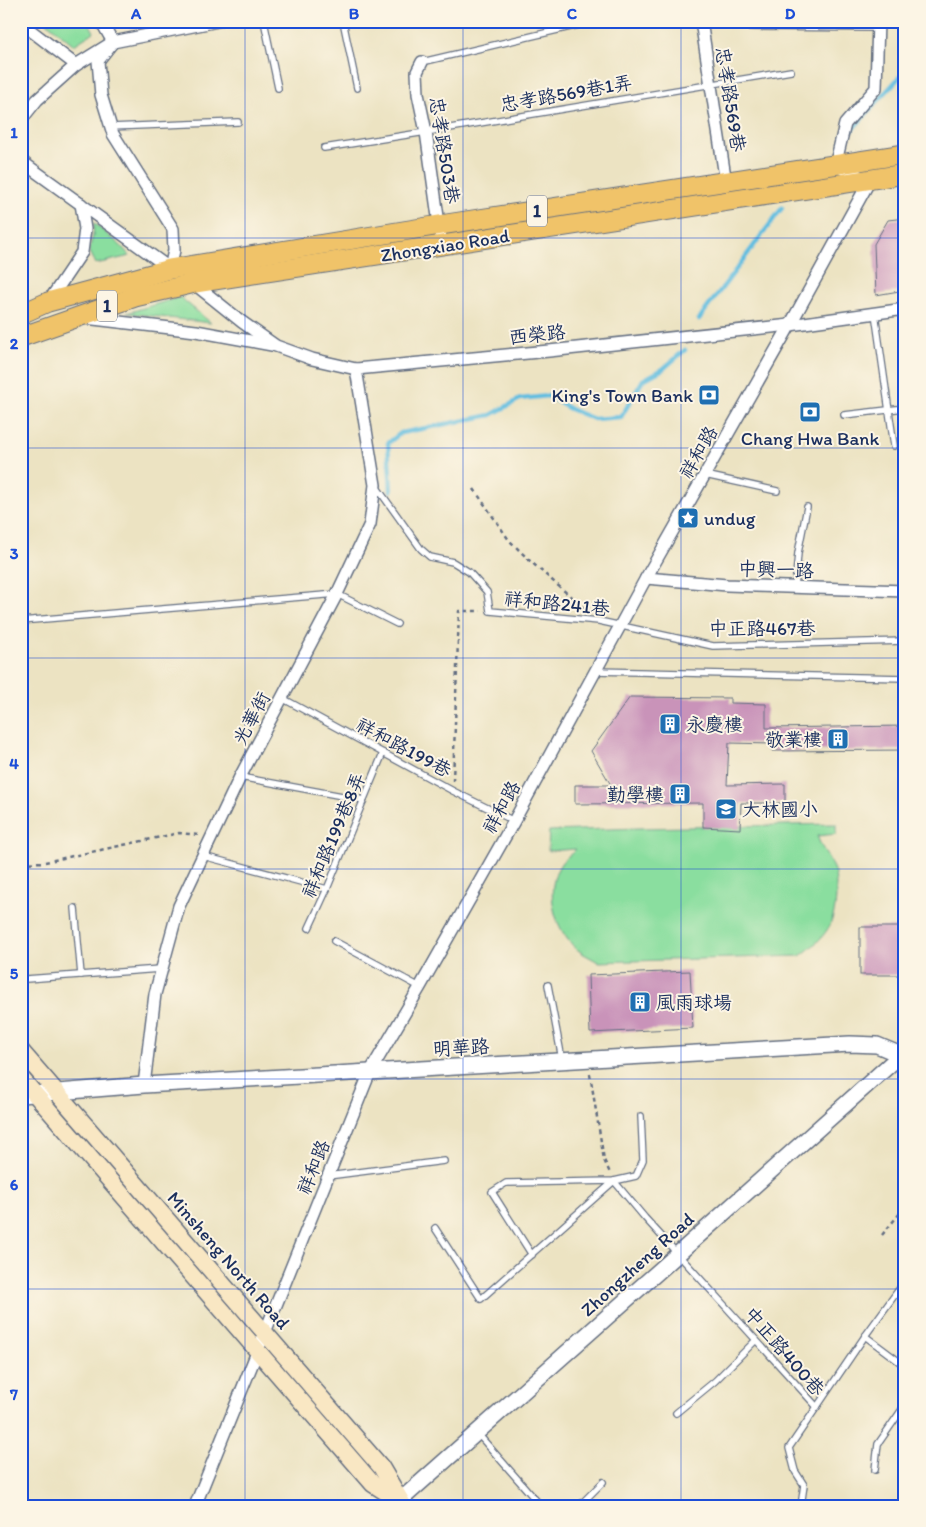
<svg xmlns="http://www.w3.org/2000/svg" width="926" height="1527" viewBox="0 0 926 1527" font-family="Itim,'LXGW WenKai TC',sans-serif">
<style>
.green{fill:#8ade9f;stroke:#52867e}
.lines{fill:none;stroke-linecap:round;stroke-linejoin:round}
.stream{stroke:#62bee0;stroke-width:4.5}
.building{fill:#c993b9}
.service-casing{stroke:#646e81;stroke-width:8}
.minor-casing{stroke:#646e81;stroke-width:14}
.tertiary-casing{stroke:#646e81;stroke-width:18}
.secondary-casing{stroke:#646e81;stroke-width:19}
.primary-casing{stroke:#646e81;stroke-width:21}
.path{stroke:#646e81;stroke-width:2.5;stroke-dasharray:4 4;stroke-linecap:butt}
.service{stroke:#fff;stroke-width:5.5}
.minor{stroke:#fff;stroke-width:11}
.tertiary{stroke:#fff;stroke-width:15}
.secondary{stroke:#f9e7c3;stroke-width:16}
.primary{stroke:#f0c369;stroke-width:19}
.grid{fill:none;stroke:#1d4ed8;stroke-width:1;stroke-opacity:0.55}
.labels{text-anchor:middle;stroke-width:4;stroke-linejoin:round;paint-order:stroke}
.shield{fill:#fcf5e5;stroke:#5e6a86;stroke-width:1}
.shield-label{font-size:18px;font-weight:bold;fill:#1b2f5e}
.street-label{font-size:19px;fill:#1b2f5e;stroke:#fcf5e5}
.poi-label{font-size:19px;fill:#1b2f5e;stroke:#fcf5e5;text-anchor:start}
.neatline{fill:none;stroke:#1d4ed8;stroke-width:2}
.grid-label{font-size:16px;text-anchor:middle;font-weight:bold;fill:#1d4ed8}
</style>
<rect width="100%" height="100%" fill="#fcf5e5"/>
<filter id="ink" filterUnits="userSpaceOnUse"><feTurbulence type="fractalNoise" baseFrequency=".02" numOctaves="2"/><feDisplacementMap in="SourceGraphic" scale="10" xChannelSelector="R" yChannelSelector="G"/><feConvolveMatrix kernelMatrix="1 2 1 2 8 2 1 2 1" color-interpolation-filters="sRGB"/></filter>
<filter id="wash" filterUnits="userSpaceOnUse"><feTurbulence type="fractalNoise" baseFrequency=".0096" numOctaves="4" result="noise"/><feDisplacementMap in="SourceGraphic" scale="20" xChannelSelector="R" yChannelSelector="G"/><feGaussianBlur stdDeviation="1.12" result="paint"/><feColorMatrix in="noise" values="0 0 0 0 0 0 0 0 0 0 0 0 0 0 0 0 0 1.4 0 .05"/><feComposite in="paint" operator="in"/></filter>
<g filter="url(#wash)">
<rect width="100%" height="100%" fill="#ece3c2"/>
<!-- green -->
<g class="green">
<path d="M45 21H88L94 32 74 45Z"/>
<path d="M94 223 120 245 130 256 96 264 89 250 93 236Z"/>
<path d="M180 297 211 323 127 313Z"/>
<path d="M836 824V834L817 836C821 847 828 857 833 868 836 874 836 884 836 891 836 924 826 937 800 956L598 962C592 958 584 955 578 950 554 931 543 888 562 862 566 857 572 854 576 849L548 851 549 831 640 828Z"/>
</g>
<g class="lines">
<!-- stream -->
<g class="stream">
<path d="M849 133 905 71"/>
<path d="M699 319 782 208"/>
<path d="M391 491 388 443 401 433 491 415 520 399 548 396 570 409 594 419 621 417 643 380 663 369 685 350"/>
</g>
</g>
<g id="blocks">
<!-- building -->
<g class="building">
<path d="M905 218V290L876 295 874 244 888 220Z"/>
<path d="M630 697 730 698V703L766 704V728L905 726V750L772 751V744L729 743 727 785 785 784V803H741L740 829 703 827V803L575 804V785H611L591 751Z"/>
<rect x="860" y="927" width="45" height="48"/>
<path d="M690 971 693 1028 590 1033 588 975Z"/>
</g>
</g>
</g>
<g filter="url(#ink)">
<use href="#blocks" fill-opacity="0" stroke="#646e81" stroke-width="1"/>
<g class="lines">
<!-- service casing -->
<g class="service-casing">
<g id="service">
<path d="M264 21 278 88"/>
<path d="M343 21 357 88"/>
<path d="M750 27 878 28"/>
<path d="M422 62 596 21"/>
<path d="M110 127 238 122"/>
<path d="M324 148 426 132 791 71"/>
<path d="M875 313 894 446"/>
<path d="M844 415 905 408"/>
<path d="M705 475 777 491"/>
<path d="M376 486 421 549 430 557 453 562 469 572 487 592 490 611 599 621 713 646 905 641"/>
<path d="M795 587 798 553 807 507"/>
<path d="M21 621 337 594 397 624"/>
<path d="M595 671 905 678"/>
<path d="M282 698 453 791 514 821"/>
<path d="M240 777 364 800"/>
<path d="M203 856 327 889"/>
<path d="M75 908 81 975"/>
<path d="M309 928 327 889 383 753"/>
<path d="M334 941 420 987"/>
<path d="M26 979 160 969"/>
<path d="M548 985 562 1059"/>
<path d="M328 1176 444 1161"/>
<path d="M435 1228 481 1299 614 1181 645 1218 817 1407"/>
<path d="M532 1255 492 1192 506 1183 614 1181 636 1176 643 1160 641 1116"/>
<path d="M865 1336 905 1366"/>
<path d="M676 1413 715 1381 756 1340"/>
<path d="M478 1434 541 1506"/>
<path d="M875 1470 878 1444 905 1405"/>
<path d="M579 1506 603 1482"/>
<path d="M801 1506 804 1485 795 1471 789 1448 865 1336 905 1281"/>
</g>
</g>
<!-- minor casing -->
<g class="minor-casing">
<g id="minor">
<path d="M101 21 113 42 98 61 101 95 113 134 173 229 174 250 170 269"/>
<path d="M701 21 726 183"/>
<path d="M21 23 76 65"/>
<path d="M422 62 417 72 418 94 426 132 442 245"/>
<path d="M21 120 37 100 76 65 113 42 218 21"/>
<path d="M21 161 172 270"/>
<path d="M192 282 242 322 276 346 312 359 356 369 549 351 790 325 905 309"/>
<path d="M49 301 82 252 85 229 81 204"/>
<path d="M85 318 196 331 272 345"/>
<path d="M646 578 727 585 905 591"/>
<path d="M144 1085 155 994 179 906 240 777 337 594 370 524 375 485 356 369"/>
<path d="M195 1506 370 1072 420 987 514 821 646 578 790 325 870 180 835 166 845 124 876 88 878 21"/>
</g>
</g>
<!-- tertiary casing -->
<g class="tertiary-casing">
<g id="tertiary">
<path d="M21 1095 144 1085 850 1044 877 1045 901 1055"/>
<path d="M394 1506 678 1254 905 1051"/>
</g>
</g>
<!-- secondary casing -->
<g class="secondary-casing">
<g id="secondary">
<path d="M21 1051 381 1467 404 1506"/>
<path d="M21 1078 373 1484 398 1500"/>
</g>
</g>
<!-- primary casing -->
<g class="primary-casing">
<g id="primary">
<path d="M21 314 48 302 170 269 440 225 905 154"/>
<path d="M21 337 135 297 195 283 905 174"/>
</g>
</g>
<!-- path -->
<g class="path">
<path d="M474 489 509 540 530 561 586 610"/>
<path d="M453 781 459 611H481"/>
<path d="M21 863 45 862 179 833 199 835"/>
<path d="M590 1074 604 1160 610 1173"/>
<path d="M882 1235 905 1207"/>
</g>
<!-- service -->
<use href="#service" class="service"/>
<!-- minor -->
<use href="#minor" class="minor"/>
<!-- tertiary -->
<use href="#tertiary" class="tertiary"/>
<!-- secondary -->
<use href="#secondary" class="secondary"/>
<!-- primary -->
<use href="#primary" class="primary"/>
</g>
</g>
<!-- grid -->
<path class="grid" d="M245 21V1506M463 21V1506M681 21V1506M21 238H905M21 448H905M21 658H905M21 869H905M21 1079H905M21 1289H905"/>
<!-- icons -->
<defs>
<g id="bank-square" transform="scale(1.125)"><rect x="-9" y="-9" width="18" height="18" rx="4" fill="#1f6fb2" stroke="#fcf5e5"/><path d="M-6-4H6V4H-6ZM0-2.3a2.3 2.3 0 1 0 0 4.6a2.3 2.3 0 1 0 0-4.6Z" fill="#fff"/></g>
<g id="sight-square" transform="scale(1.125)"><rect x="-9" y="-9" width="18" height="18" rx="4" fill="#1f6fb2" stroke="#fcf5e5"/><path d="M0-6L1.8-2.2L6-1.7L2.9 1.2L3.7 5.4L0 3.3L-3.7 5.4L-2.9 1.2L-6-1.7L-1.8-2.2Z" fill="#fff"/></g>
<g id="building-square" transform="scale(1.125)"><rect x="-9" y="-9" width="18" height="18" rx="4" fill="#1f6fb2" stroke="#fcf5e5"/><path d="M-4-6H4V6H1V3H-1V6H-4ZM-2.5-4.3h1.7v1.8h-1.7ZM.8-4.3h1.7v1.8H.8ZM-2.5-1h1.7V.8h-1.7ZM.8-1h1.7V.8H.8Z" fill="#fff"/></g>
<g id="school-square" transform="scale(1.125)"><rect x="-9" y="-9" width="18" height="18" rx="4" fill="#1f6fb2" stroke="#fcf5e5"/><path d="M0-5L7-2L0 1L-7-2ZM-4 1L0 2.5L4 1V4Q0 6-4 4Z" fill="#fff"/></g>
</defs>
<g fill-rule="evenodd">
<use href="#bank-square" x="709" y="395"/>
<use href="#bank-square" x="810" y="412"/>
<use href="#sight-square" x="688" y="518"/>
<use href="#building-square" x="670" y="724"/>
<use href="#building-square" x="838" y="739"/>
<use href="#building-square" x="680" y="794"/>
<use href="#school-square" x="726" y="809"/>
<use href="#building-square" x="640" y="1002"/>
</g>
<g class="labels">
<!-- shield labels -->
<g class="shield">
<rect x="527" y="195.5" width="20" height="31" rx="4"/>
<rect x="97" y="290.5" width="20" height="31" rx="4"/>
</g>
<g class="shield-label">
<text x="537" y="217">1</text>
<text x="107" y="312">1</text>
</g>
<!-- street labels -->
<g class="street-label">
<text transform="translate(566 93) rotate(-10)" y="7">忠孝路569巷1弄</text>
<text transform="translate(731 99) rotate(81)" y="7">忠孝路569巷</text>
<text transform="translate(445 150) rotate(81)" y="7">忠孝路503巷</text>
<text transform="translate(445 245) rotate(-9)" y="7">Zhongxiao Road</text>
<text transform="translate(537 334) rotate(-6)" y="7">西榮路</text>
<text transform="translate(698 452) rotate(-60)" y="7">祥和路</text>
<text transform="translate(776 569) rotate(2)" y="7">中興一路</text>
<text transform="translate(557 603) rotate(6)" y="7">祥和路241巷</text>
<text x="762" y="635">中正路467巷</text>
<text transform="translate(251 718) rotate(-62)" y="7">光華街</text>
<text transform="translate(404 747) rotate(28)" y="7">祥和路199巷</text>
<text transform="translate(501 807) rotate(-61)" y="7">祥和路</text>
<text transform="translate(333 835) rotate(-67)" y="7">祥和路199巷8弄</text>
<text transform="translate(461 1047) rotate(-3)" y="7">明華路</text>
<text transform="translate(313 1167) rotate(-68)" y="7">祥和路</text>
<text transform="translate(229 1260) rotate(49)" y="7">Minsheng North Road</text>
<text transform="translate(637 1264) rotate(-42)" y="7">Zhongzheng Road</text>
<text transform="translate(785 1351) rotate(49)" y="7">中正路400巷</text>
</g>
<!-- poi labels -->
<g class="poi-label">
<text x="693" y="402" text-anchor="end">King's Town Bank</text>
<text x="810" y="445" text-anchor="middle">Chang Hwa Bank</text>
<text x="704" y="525">undug</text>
<text x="686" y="731">永慶樓</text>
<text x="822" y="746" text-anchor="end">敬業樓</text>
<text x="664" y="801" text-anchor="end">勤學樓</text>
<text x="742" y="816">大林國小</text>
<text x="656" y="1009">風雨球場</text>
</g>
</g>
<!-- margin -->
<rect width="926" height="1527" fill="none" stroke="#fcf5e5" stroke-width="55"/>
<rect x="28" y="28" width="870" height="1472" class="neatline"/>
<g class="grid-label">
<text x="136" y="19">A</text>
<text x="354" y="19">B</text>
<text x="572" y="19">C</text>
<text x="790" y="19">D</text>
<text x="14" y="138">1</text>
<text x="14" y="349">2</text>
<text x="14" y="559">3</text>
<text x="14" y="769">4</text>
<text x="14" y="979">5</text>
<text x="14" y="1190">6</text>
<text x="14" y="1400">7</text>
</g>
</svg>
